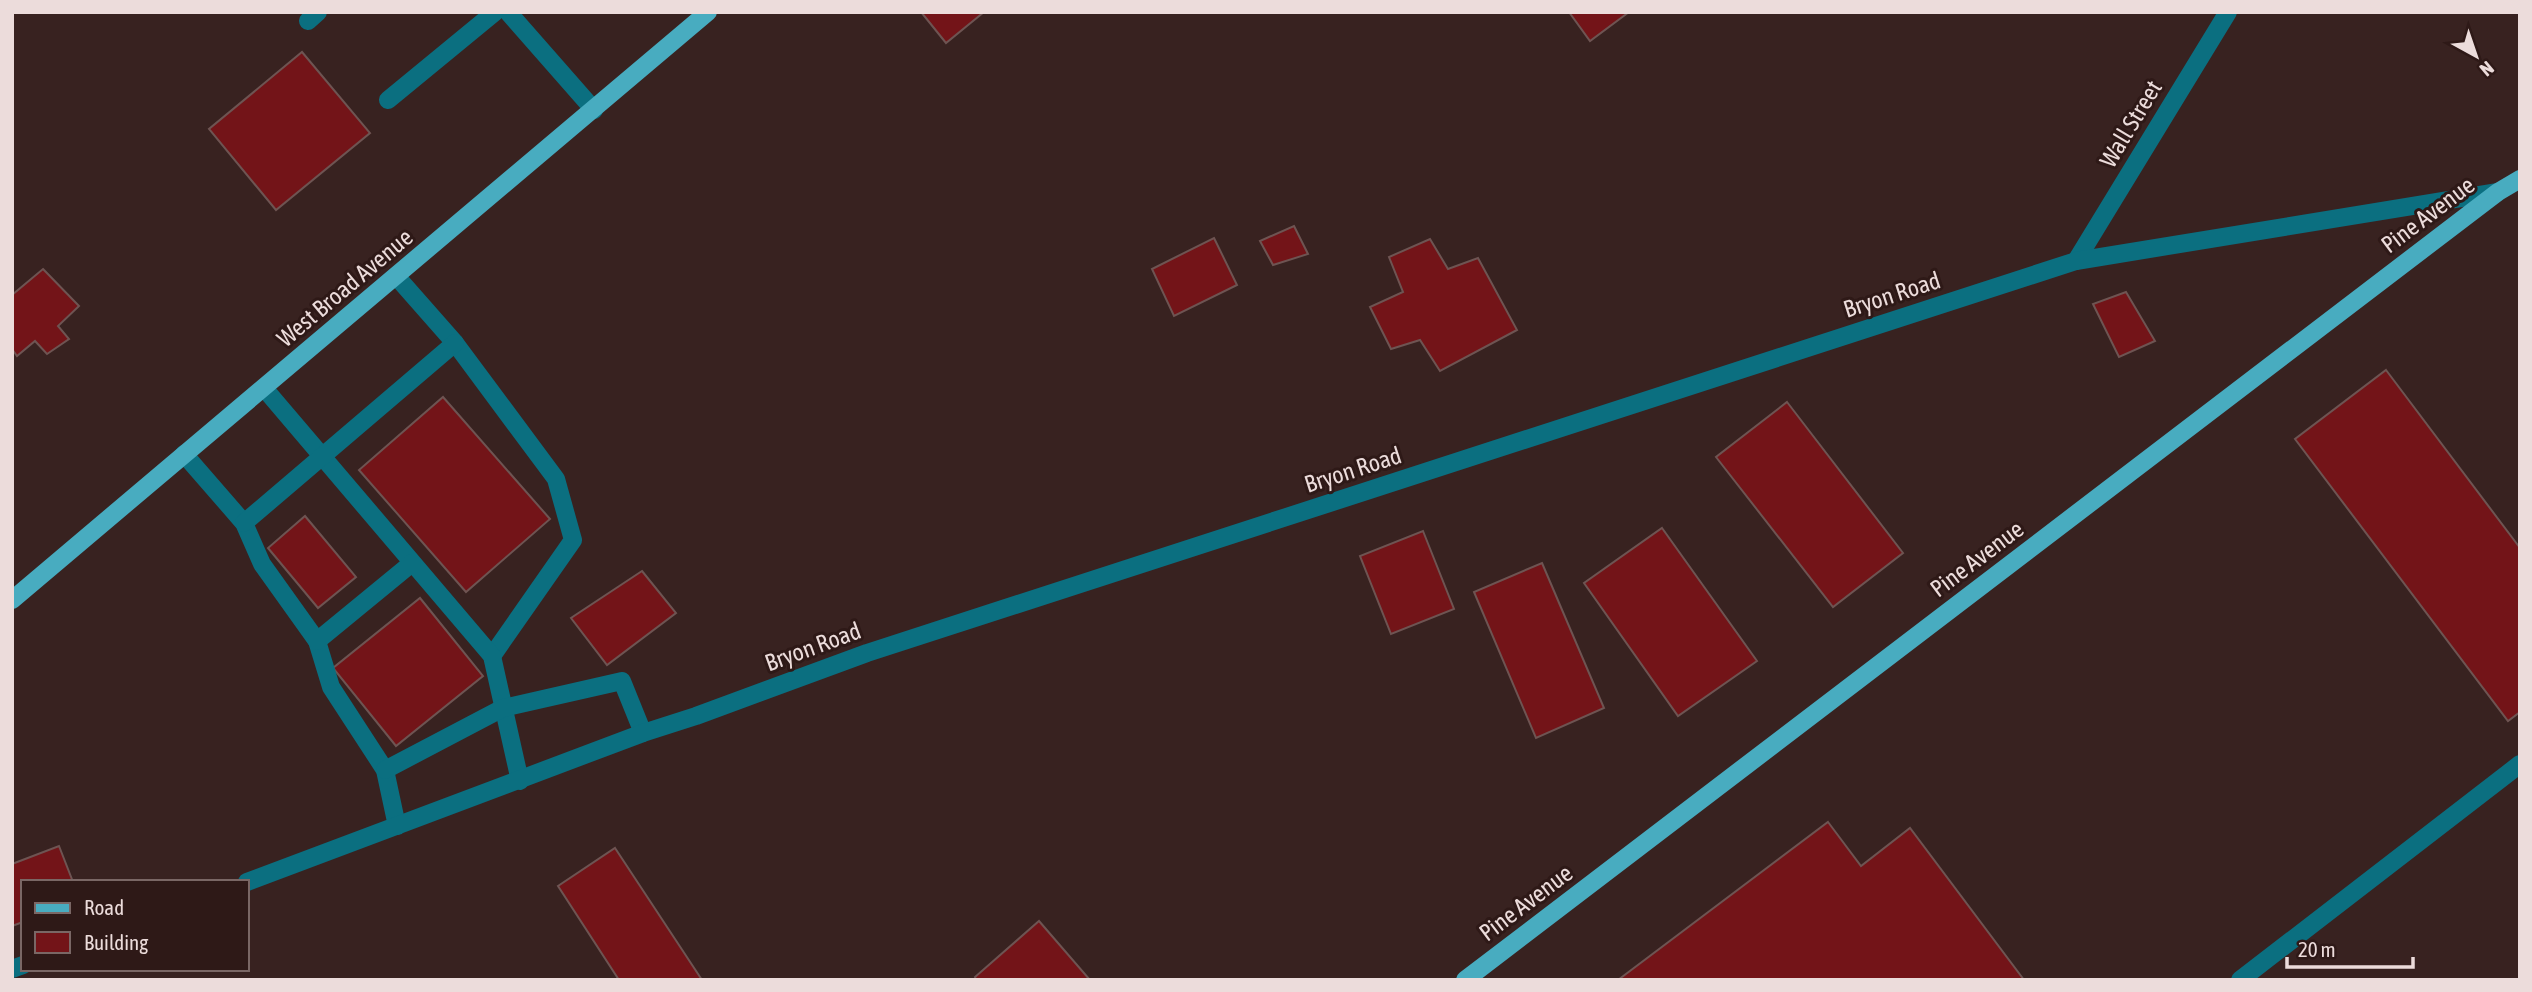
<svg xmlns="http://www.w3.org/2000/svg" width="2532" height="992" viewBox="0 0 2532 992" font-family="'Asap Condensed',sans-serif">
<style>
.building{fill:#731418;stroke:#6e5452;stroke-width:2}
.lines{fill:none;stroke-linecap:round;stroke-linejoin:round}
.minor{stroke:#0b6f80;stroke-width:18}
.major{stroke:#48acc0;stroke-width:18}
.labels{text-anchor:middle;stroke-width:6;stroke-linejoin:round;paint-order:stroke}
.street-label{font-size:24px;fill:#ecdcdb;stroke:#2e1917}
</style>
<rect width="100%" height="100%" fill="#382220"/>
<!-- building -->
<g class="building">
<path d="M921 12H984L946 43Z"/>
<path d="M1569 12H1629L1590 41Z"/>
<path d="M302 52 370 133 276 210 209 129Z"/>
<path d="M1294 226 1308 254 1273 265 1260 241Z"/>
<path d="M1214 238 1237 285 1174 316 1152 269Z"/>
<path d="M1430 239 1448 269 1478 258 1517 330 1440 371 1420 340 1391 349 1370 307 1403 292 1389 257Z"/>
<path d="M43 269 79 306 58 326 69 339 47 354 35 341 17 356 12 349V295Z"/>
<path d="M2126 292 2155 341 2119 357 2093 304Z"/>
<path d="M2386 370 2520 548V712L2508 721 2295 439Z"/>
<path d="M443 397 550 519 466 592 359 470Z"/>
<path d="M1787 402 1903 553 1833 607 1716 457Z"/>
<path d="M305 516 356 577 318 608 268 548Z"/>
<path d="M1662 528 1757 661 1678 716 1584 583Z"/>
<path d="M1423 531 1454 609 1391 634 1360 556Z"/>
<path d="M1542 563 1604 708 1536 738 1474 592Z"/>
<path d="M642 571 676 613 607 665 571 618Z"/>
<path d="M420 598 483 676 396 746 333 668Z"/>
<path d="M1828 822 1861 866 1910 828 2024 980H1618Z"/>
<path d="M59 846 73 882H23V922L12 926V864Z"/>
<path d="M615 848 702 980H619L558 886Z"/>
<path d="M1039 921 1090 980H976L975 977Z"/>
</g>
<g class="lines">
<!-- minor -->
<g class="minor">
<path d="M508 12 594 110"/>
<path d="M308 21 318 12"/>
<path d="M388 100 495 12"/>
<path d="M2076 261 2228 12"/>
<path d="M396 276 455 343 556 479 573 540 492 656"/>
<path d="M264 388 492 656 520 781"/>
<path d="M184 454 244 523 262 564 317 641 331 687 385 770 397 826"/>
<path d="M244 523 455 343"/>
<path d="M317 641 412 563"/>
<path d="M385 770 503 708 622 681 643 733"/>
<path d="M247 882 643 733 696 716 867 653 2076 261 2498 192"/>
<path d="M12 969 23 965"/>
<path d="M2240 980 2520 764"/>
</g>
<!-- major -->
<g class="major">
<path d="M12 600 708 12"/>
<path d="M1465 980 2498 192 2520 179"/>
</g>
</g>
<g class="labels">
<!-- street labels -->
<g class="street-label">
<text transform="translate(2131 124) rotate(-59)" y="8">Wall Street</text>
<text transform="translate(2428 215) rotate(-37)" y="8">Pine Avenue</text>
<text transform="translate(345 288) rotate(-40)" y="8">West Broad Avenue</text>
<text transform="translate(1892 295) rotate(-18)" y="8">Bryon Road</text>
<text transform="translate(1353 470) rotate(-18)" y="8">Bryon Road</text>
<text transform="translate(1977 559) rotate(-37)" y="8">Pine Avenue</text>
<text transform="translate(813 647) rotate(-20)" y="8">Bryon Road</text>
<text transform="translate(1526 903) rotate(-37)" y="8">Pine Avenue</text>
</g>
</g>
<!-- border -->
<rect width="2532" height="992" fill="none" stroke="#ecdcdb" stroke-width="28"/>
<!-- legend -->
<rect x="21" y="880" width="228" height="91" fill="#2e1917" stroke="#7a6765" stroke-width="2"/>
<rect x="35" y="903" width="35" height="10" fill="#48acc0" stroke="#7a6765" stroke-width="2"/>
<text x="84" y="915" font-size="21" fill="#ecdcdb">Road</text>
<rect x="35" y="932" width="35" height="21" fill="#731418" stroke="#7a6765" stroke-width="2"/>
<text x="84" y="950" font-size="21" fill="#ecdcdb">Building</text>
<!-- north arrow -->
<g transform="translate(2476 56) rotate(140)" stroke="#2e1917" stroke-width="5" paint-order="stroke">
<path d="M0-5L12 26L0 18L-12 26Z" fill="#ecdcdb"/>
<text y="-10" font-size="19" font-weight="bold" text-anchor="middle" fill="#ecdcdb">N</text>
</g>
<!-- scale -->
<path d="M2287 957v10h126v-10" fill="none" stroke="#ecdcdb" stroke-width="3.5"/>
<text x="2298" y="957" font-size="21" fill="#ecdcdb" stroke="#2e1917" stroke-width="5" paint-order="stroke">20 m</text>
</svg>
